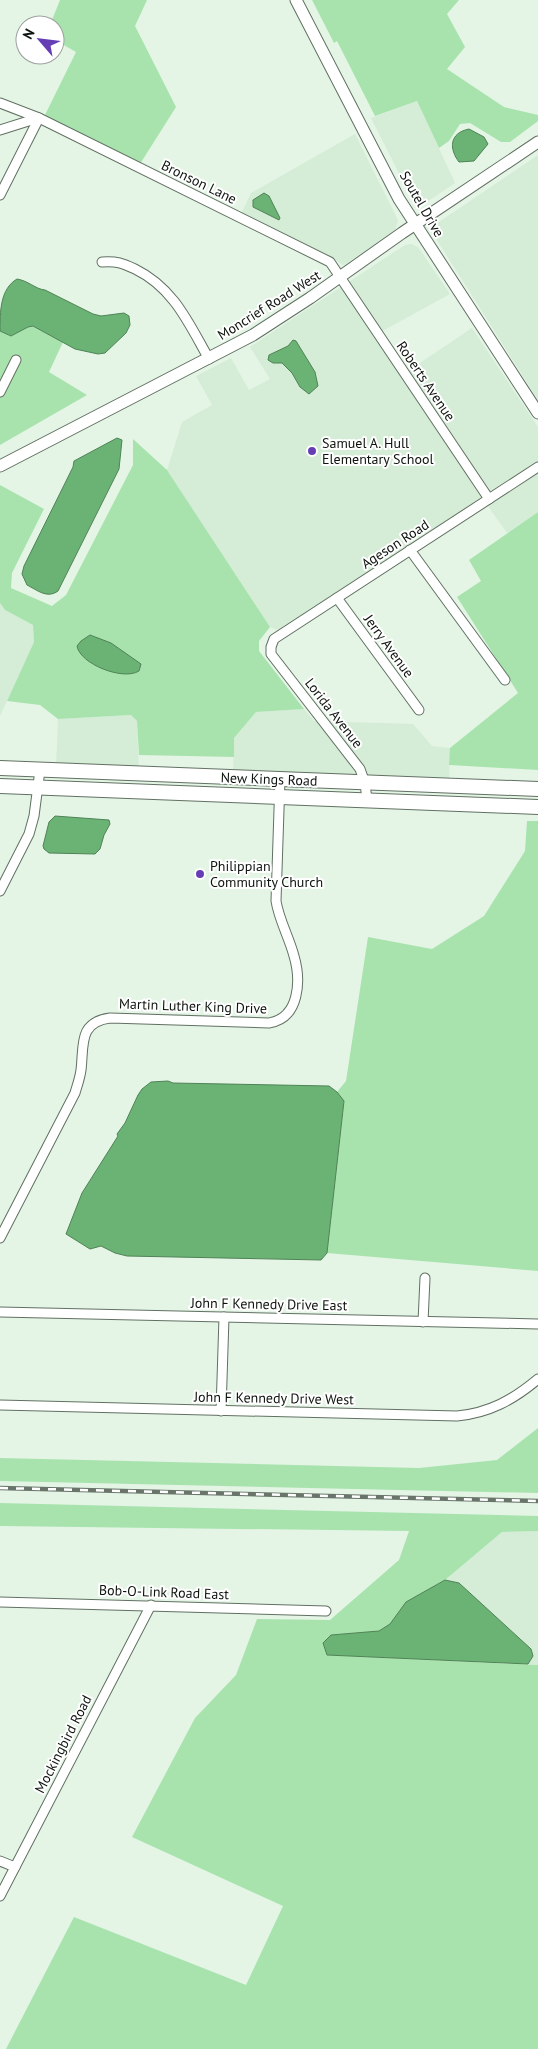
<svg xmlns="http://www.w3.org/2000/svg" width="538" height="2049" viewBox="0 0 538 2049" font-family="'PT Sans',sans-serif">
<style>
.built{fill:#d5ecd7}
.green{fill:#a8e3ae}
.water{fill:#6bb375;stroke:#4f8356}
.lines{fill:none;stroke-linecap:round;stroke-linejoin:round}
.minor-casing{stroke:#617062;stroke-width:11}
.major-casing{stroke:#617062;stroke-width:13}
.highway-casing{stroke:#617062;stroke-width:16}
.minor{stroke:#fff;stroke-width:9}
.major{stroke:#fff;stroke-width:11}
.highway{stroke:#fff;stroke-width:14}
.rail-casing{stroke:#69746a;stroke-width:4.5}
.rail{stroke:#fff;stroke-width:2.5;stroke-dasharray:8;stroke-linecap:butt}
.poi-dot{fill:#653eb6;stroke:#fff;stroke-width:2}
.labels{text-anchor:middle;stroke-width:4;stroke-linejoin:round;paint-order:stroke}
.street-label{font-size:14px;fill:#0d130d;stroke:#fff}
.poi-label{font-size:14px;fill:#0d130d;stroke:#fff;text-anchor:start}
</style>
<rect width="100%" height="100%" fill="#e4f5e6"/>
<!-- built -->
<g class="built">
<path d="M417 101 455 183 424 204H418L413 201 371 118Z"/>
<path d="M355 134 395 214 398 221 395 230 344 265 241 214 251 193Z"/>
<path d="M538 155V400L435 237 433 230 436 224Z"/>
<path d="M411 244 418 247 450 294 375 335 402 375 472 328 538 427V512L507 533 483 499 280 631 270 627 167 470 182 422 212 405 196 376 231 358 249 390 270 379 250 347 405 245Z"/>
<path d="M0 603 5 610 33 625 34 642 0 716Z"/>
<path d="M304 709 314 721 413 724 432 746 450 748 449 782 233 774 234 738 256 712Z"/>
<path d="M131 715 137 721 139 771 56 768 58 719Z"/>
<path d="M538 1531V1665L528 1664 533 1656 459 1583 445 1580 502 1532Z"/>
</g>
<!-- green -->
<g class="green">
<path d="M60 0H147L135 26 176 107 140 164 44 117 76 52 55 40V25H50Z"/>
<path d="M312 0H459L447 14 465 47 447 69 504 107 538 115V121L510 142H501L470 123 460 124 449 141 439 148 417 101 375 116 337 41 334 43Z"/>
<path d="M33 326 63 342 49 372 87 395 0 445V331L11 336 28 327Z"/>
<path d="M133 439 167 470 270 627 259 641V651L304 709 256 712 234 738V757L139 755 137 721 131 715 58 719 40 705 7 701 34 642 33 625 5 610 0 603V485L44 509 12 573 11 588 52 606 66 595 133 465Z"/>
<path d="M538 512V770L449 765 450 748 518 693 457 597 481 581 469 560Z"/>
<path d="M527 821H538V1271L327 1253 344 1102 337 1092 346 1081 368 937 432 949 484 916 525 851Z"/>
<path d="M538 1428V1493L0 1481V1458L419 1468 497 1460Z"/>
<path d="M0 1503 538 1516V1531L502 1532 445 1580 407 1602 390 1625 379 1631 331 1635 327 1655 538 1665V2049H6L74 1917 246 1985 283 1906 132 1837 195 1718 236 1675 257 1619 330 1620 399 1560 409 1531 0 1526Z"/>
</g>
<!-- water -->
<g class="water">
<path d="M469 129 484 137 488 144 474 161 459 162C449 149 449 133 469 129Z"/>
<path d="M264 193 269 196 280 218 279 220 253 207V200Z"/>
<path d="M17 279C29 281 35 289 45 290L93 314 101 316 124 313 129 316 130 325 126 333 105 353 98 354 75 349 33 326 28 327 11 336 0 331C0 312 0 289 17 279Z"/>
<path d="M293 340 296 341 315 372 318 386 309 394 300 387 292 373 282 363H273L268 360 269 355 288 346Z"/>
<path d="M117 438 122 440 119 469 58 591C47 599 37 590 27 585L22 574 24 566 73 467 74 461Z"/>
<path d="M90 635 111 643 141 664 139 671C123 681 80 664 77 646L81 641Z"/>
<path d="M55 816 109 820 110 824 104 835 100 849 95 854 49 853 44 849 43 846 49 822Z"/>
<path d="M168 1081 173 1083 329 1086 337 1092 344 1101 327 1253 321 1260 127 1256 115 1253 101 1246 90 1249 66 1234 82 1193 118 1136 117 1134 125 1123 138 1095 142 1089 151 1082Z"/>
<path d="M445 1580 459 1583 531 1649 533 1656 528 1664 327 1655 323 1643 331 1635 379 1631 390 1624 406 1602Z"/>
</g>
<g class="lines">
<!-- minor casing -->
<g class="minor-casing">
<g id="minor">
<path d="M0 103 39 118 330 262 489 499"/>
<path d="M0 130 38 118"/>
<path d="M0 195 39 118"/>
<path d="M102 262C117 261 122 263 135 269 174 288 189 324 209 359"/>
<path d="M0 392 16 360"/>
<path d="M410 550 505 680"/>
<path d="M337 598 419 710"/>
<path d="M367 800 365 783 360 769 271 654V647L274 639 538 467"/>
<path d="M0 891 29 834 34 816 40 770"/>
<path d="M0 1238 75 1093C77 1086 80 1078 81 1070 84 1046 78 1022 110 1018L269 1023C300 1018 301 980 294 956 289 937 279 920 276 901L280 779"/>
<path d="M0 1312 538 1324"/>
<path d="M423 1322 425 1278"/>
<path d="M0 1405 457 1416C489 1413 513 1400 538 1379"/>
<path d="M221 1411 224 1317"/>
<path d="M0 1602 326 1611"/>
<path d="M0 1861 15 1867"/>
<path d="M0 1896 151 1605"/>
</g>
</g>
<!-- major casing -->
<g class="major-casing">
<g id="major">
<path d="M296 0 399 199 538 413"/>
<path d="M0 466 253 335 310 298 402 233 538 142"/>
</g>
</g>
<!-- highway casing -->
<g class="highway-casing">
<g id="highway">
<path d="M0 768 538 789"/>
<path d="M0 786 538 807"/>
</g>
</g>
<!-- minor -->
<use href="#minor" class="minor"/>
<!-- major -->
<use href="#major" class="major"/>
<!-- highway -->
<use href="#highway" class="highway"/>
<!-- rail casing -->
<g class="rail-casing">
<path id="rail" d="M0 1488 538 1501"/>
</g>
<!-- rail -->
<use href="#rail" class="rail"/>
</g>
<!-- markers -->
<g class="poi-dot">
<circle cx="312" cy="451" r="5"/>
<circle cx="200" cy="874" r="5"/>
</g>
<g class="labels">
<!-- street labels -->
<g class="street-label">
<text transform="translate(199 182) rotate(26)" y="5">Bronson Lane</text>
<text transform="translate(422 204) rotate(60)" y="5">Soutel Drive</text>
<text transform="translate(269 305) rotate(-32)" y="5">Moncrief Road West</text>
<text transform="translate(426 381) rotate(56)" y="5">Roberts Avenue</text>
<text transform="translate(395 544) rotate(-33)" y="5">Ageson Road</text>
<text transform="translate(389 646) rotate(54)" y="5">Jerry Avenue</text>
<text transform="translate(334 713) rotate(52)" y="5">Lorida Avenue</text>
<text transform="translate(269 779) rotate(2)" y="5">New Kings Road</text>
<text transform="translate(193 1006) rotate(2)" y="5">Martin Luther King Drive</text>
<text transform="translate(269 1304) rotate(1)" y="5">John F Kennedy Drive East</text>
<text transform="translate(274 1398) rotate(1)" y="5">John F Kennedy Drive West</text>
<text transform="translate(164 1592) rotate(2)" y="5">Bob-O-Link Road East</text>
<text transform="translate(63 1744) rotate(-63)" y="5">Mockingbird Road</text>
</g>
<!-- poi labels -->
<g class="poi-label">
<text x="322" y="448">Samuel A. Hull<tspan x="322" dy="16">Elementary School</tspan></text>
<text x="210" y="871">Philippian<tspan x="210" dy="16">Community Church</tspan></text>
</g>
</g>
<!-- north arrow -->
<g transform="translate(40 40) rotate(298)"><circle r="24" fill="#ffffff" stroke="#9ea19e"/>
<path d="M0-4L9 19L0 12L-9 19Z" fill="#653eb6"/>
<text y="-8" font-size="14" font-weight="bold" text-anchor="middle" fill="#0d130d">N</text>
</g>
</svg>
